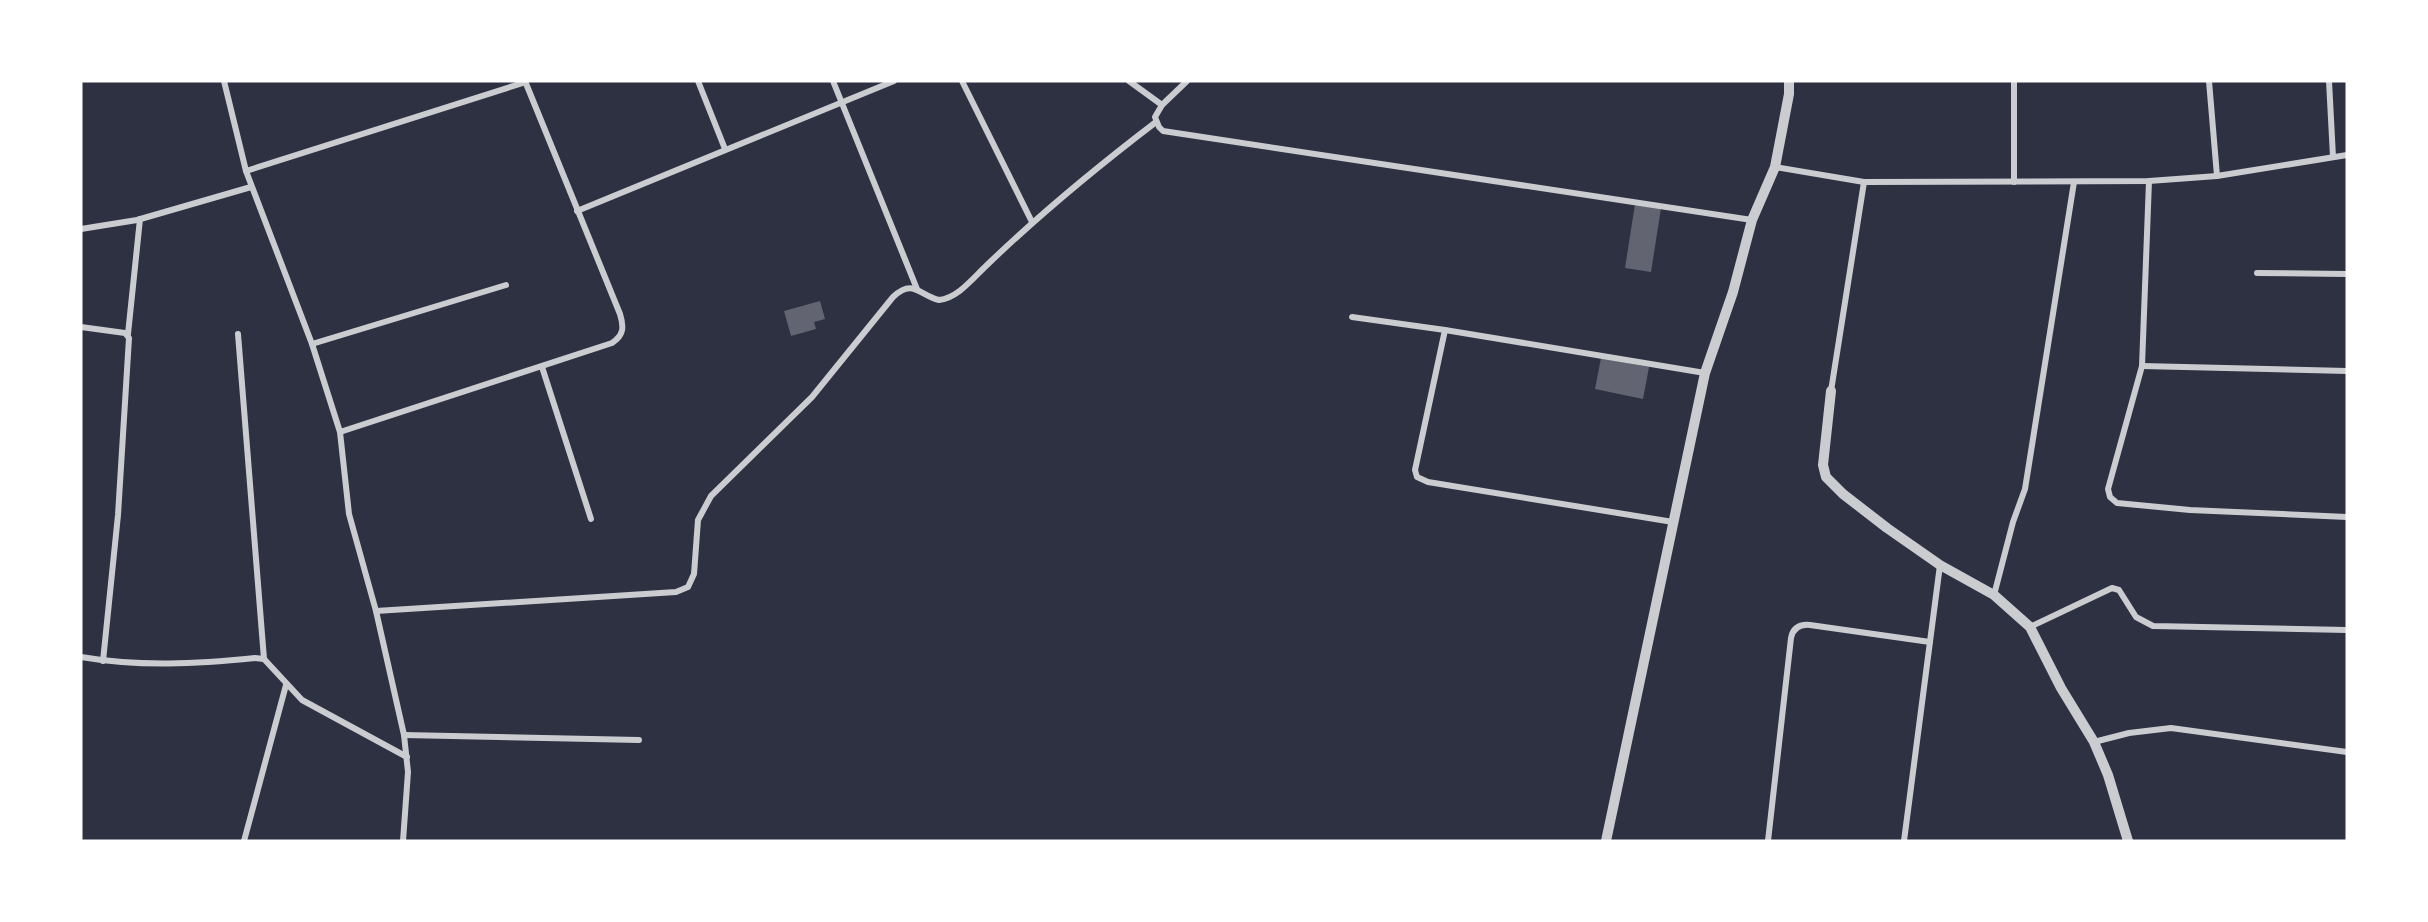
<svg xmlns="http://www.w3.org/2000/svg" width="2428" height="922" viewBox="0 0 2428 922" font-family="Jost,sans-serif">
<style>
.building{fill:#626471}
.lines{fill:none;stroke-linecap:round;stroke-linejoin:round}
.minor{stroke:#caccd0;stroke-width:6}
.tertiary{stroke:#caccd0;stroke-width:10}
</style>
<rect width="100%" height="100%" fill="#2d3142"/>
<!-- building -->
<g class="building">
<path d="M1635 204 1661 208 1651 272 1625 268Z"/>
<path d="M820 301 825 319 814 322 816 329 791 336 784 311Z"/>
<path d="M1601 358 1649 367 1643 399 1595 389Z"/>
</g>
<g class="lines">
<!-- minor -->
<g class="minor">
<path d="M224 81 246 171 312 344 340 432 349 514 376 611 404 735 408 772 403 841"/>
<path d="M698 81 725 149"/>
<path d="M833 81 917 289"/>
<path d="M962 81 1032 222"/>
<path d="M1129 81 1162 105"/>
<path d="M1187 81 1162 105 1155 117 1159 127 1163 131 1752 220"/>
<path d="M2014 81V182"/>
<path d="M2209 81 2217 176"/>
<path d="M2329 81 2333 157"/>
<path d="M1775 167 1864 182 2149 181 2217 176 2347 155"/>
<path d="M246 171 526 82"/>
<path d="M2149 181 2142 366 2108 489 2110 497 2117 503 2190 510 2347 517"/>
<path d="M577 211 894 81"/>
<path d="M81 229 137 220 251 187"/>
<path d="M2257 273 2347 274"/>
<path d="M1352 317 1445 330 1705 373"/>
<path d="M81 327 125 333 129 338 118 515 103 661"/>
<path d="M1445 330 1415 470 1417 477 1428 482 1673 522"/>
<path d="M128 334 140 219"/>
<path d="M238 334 264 659"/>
<path d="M312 344 506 285"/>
<path d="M2142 366 2347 371"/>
<path d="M542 367 591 519"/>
<path d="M1831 391 1864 182"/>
<path d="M340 432 612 343C624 335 624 327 620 314L525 81"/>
<path d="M1994 595 2013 522 2025 489 2074 182"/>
<path d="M376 611 676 592 688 587 694 574 698 520 711 496 812 397 893 297C913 278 919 295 939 300 958 298 973 278 987 265 1040 214 1097 167 1156 122"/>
<path d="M2030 627 2112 588 2119 590 2136 617 2153 626 2347 630"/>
<path d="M81 657C140 667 197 664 255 658L264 659 302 700 407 757"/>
<path d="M404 735 639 740"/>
<path d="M2094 742 2129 733 2171 728 2347 752"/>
<path d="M244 841 286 685"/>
<path d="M1768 841 1791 638C1793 628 1800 624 1810 625L1930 642"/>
<path d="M1904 841 1940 565"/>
</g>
<!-- tertiary -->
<g class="tertiary">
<path d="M1831 391 1823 465 1826 477 1843 494 1887 528 1940 565 1994 595 2030 627 2061 688 2094 742 2108 775 2128 841"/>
<path d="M1606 841 1705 373 1733 292 1752 220 1775 167 1789 94V81"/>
</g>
</g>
<!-- border -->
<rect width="2428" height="922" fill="none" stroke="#ffffff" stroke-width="165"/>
</svg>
